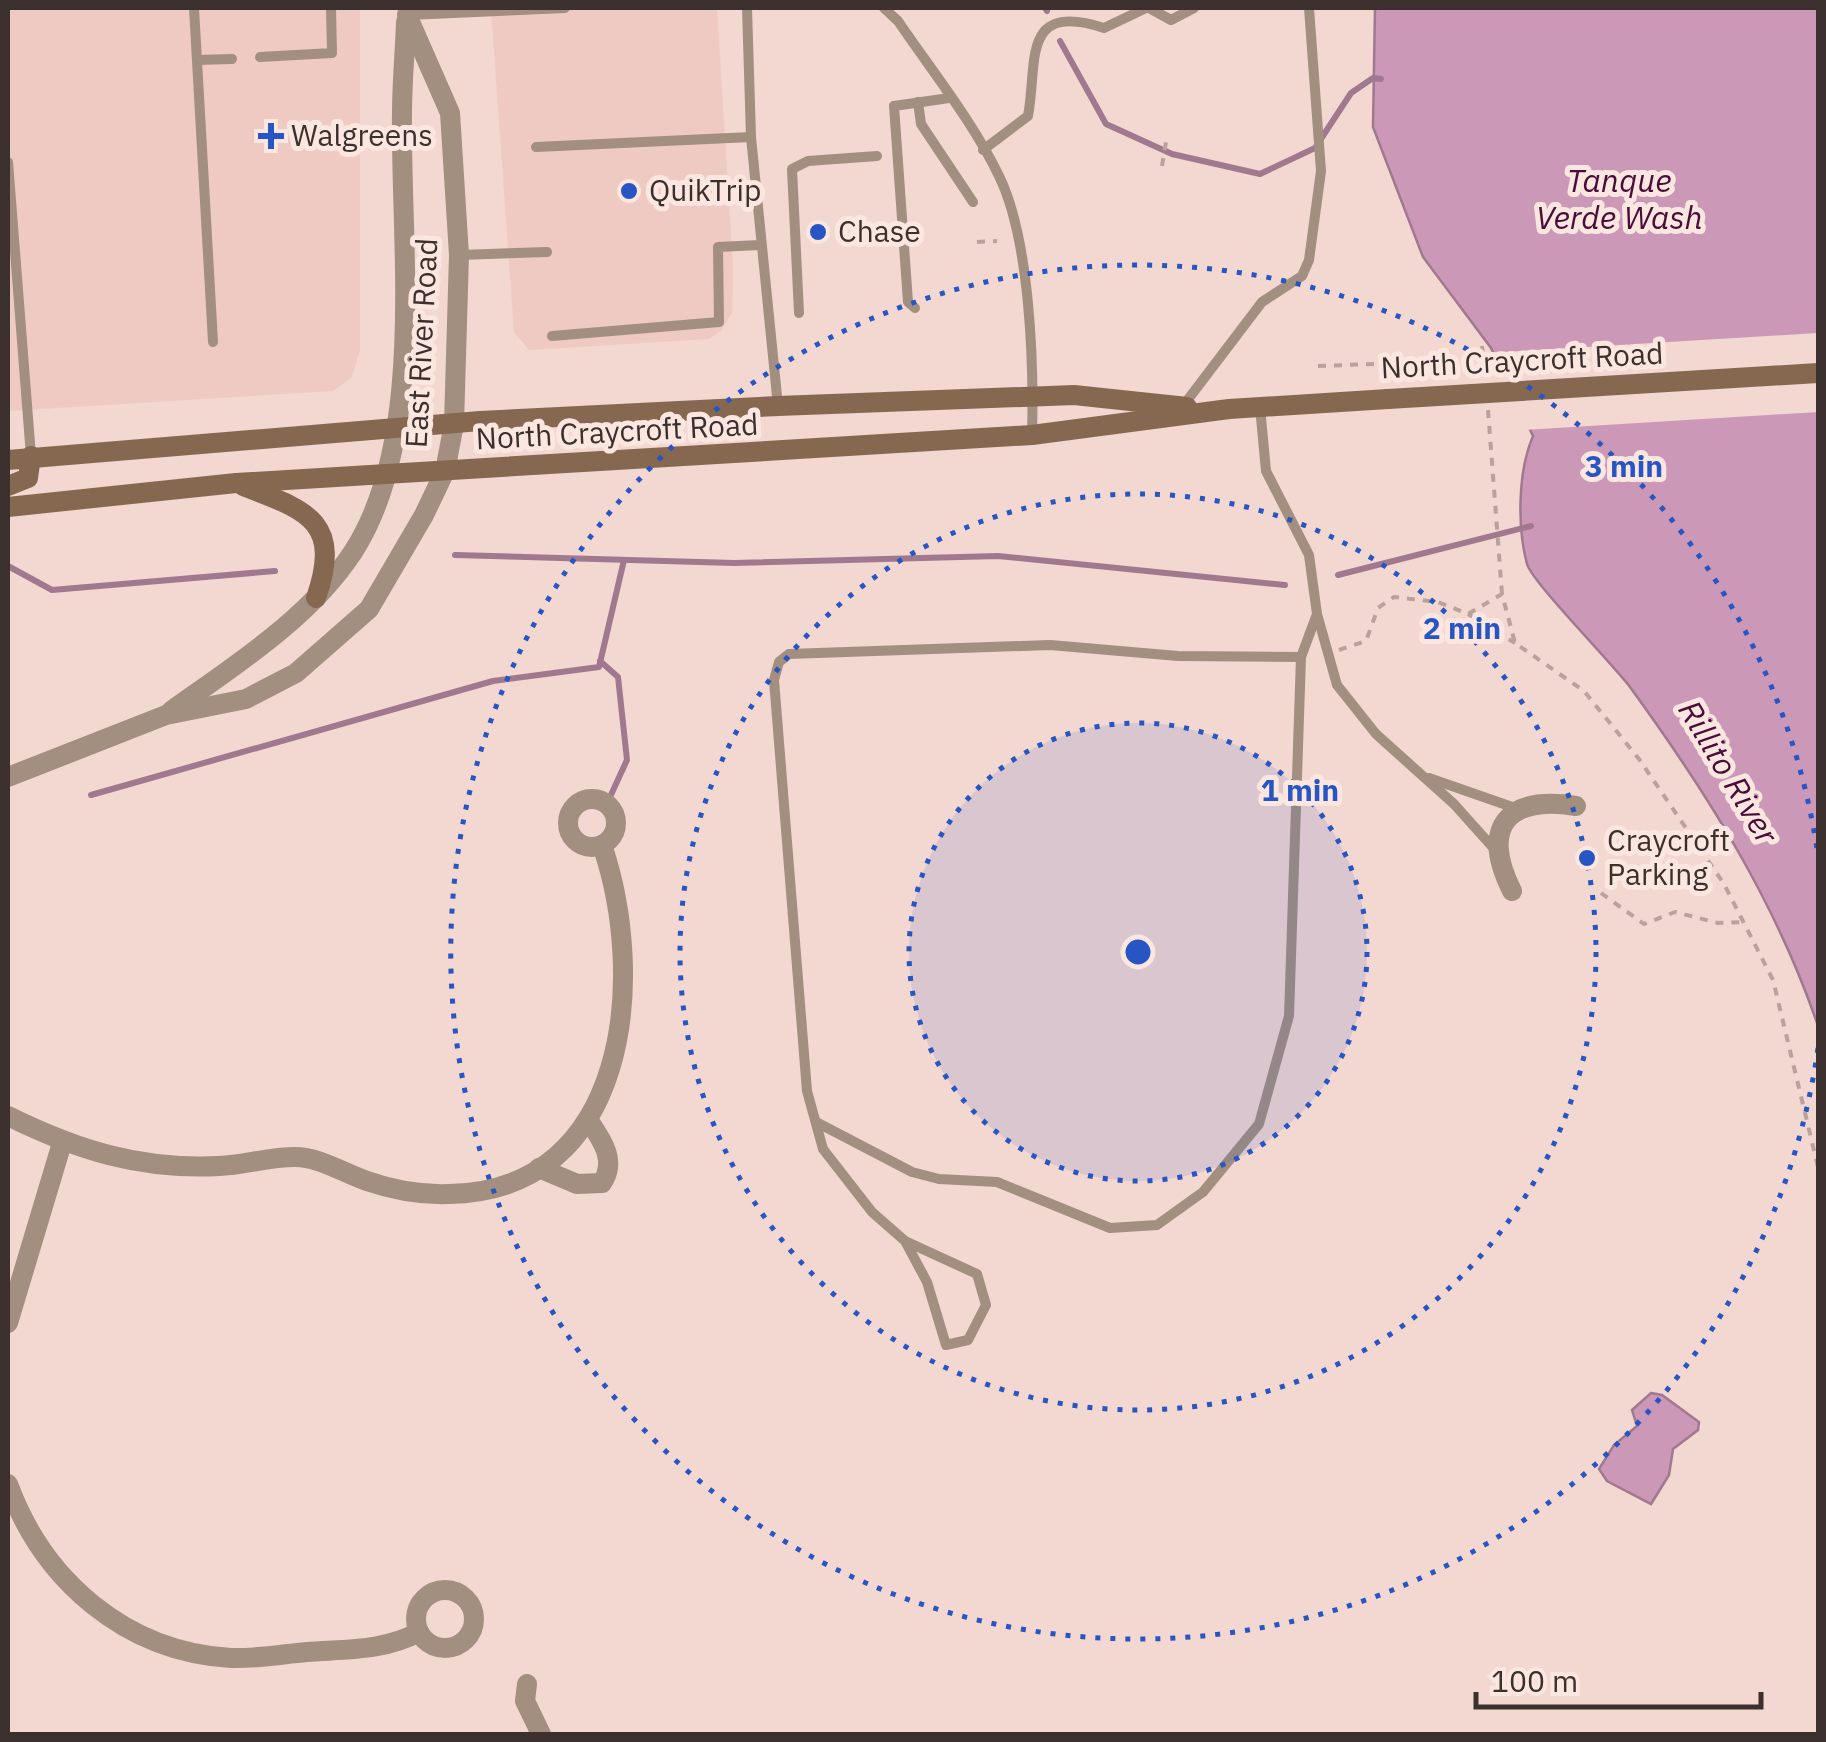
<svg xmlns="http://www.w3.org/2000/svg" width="1826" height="1742" viewBox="0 0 1826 1742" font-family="'IBM Plex Sans',sans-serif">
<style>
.built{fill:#eecac2}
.water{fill:#cc98b8;stroke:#a0798f;stroke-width:2.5}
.pier{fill:#f3d7d1}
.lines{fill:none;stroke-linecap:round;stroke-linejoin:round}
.stream{stroke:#a0798f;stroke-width:6}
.path{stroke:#b9a29d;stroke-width:4;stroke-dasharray:8 8;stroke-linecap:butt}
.service{stroke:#a38f7f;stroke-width:10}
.minor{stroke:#a38f7f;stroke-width:20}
.tertiary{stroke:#a38f7f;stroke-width:20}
.secondary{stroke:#866851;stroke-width:20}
.secondary-bridge{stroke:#866851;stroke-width:20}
.ring{fill:none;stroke:#2755c3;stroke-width:5;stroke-dasharray:5 10}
.poi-dot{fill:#2755c3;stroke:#fce6e0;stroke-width:4}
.labels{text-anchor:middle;stroke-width:10;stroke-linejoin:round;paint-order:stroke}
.poi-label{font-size:30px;fill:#3b302e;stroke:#fce6e0;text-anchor:start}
.street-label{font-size:30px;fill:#3b302e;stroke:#fce6e0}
.water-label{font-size:32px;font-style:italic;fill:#4a0c39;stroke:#fce6e0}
.centre{fill:#2755c3;stroke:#fce6e0;stroke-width:5}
.ring-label{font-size:30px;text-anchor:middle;font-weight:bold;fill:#2755c3;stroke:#fce6e0;stroke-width:10;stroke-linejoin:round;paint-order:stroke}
</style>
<rect width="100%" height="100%" fill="#f3d7d1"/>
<!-- built -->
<g class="built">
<path d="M8 8H360V350L352 377 333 391 8 411Z"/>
<path d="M491 8H717L733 269 732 313 721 331 709 339 529 350 514 332Z"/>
</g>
<!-- water -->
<g class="water">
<path d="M1375 8H1818V1026C1776 902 1707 793 1630 687 1612 663 1532 582 1527 564 1517 526 1518 471 1533 436L1491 348 1423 257 1373 127Z"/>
<path d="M1651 1393 1662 1395 1699 1422 1698 1430 1673 1449 1669 1475 1651 1504 1607 1481 1599 1469 1614 1445 1637 1426 1632 1410Z"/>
</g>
<!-- pier -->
<path class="pier" d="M1818 333V412L1524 430 1488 353Z"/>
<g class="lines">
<!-- stream -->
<g class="stream">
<path d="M1045 8 1047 11"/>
<path d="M1060 41 1106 124 1172 154 1260 174 1315 148 1351 93 1373 78 1381 79"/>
<path d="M455 555 734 563 998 556 1285 585"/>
<path d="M8 566 52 590 275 571"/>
<path d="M1338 575 1531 526"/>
<path d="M600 661 618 677 627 760 610 797"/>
<path d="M91 795 493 681 599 667 624 560"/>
</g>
<!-- path -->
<g class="path">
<path d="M1162 166 1166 142"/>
<path d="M977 242 997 241"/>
<path d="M1482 346 1485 376"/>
<path d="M1318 366 1374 364"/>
<path d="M1488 410 1502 594"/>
<path d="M1468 614 1515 643"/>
<path d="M1339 650 1366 641 1378 608 1394 597 1438 602 1468 614 1502 594 1515 643 1584 691 1639 759 1724 884 1773 980 1818 1167"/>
<path d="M1601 893 1644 924 1675 912 1718 923 1743 922"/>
</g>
<!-- service -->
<g class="service">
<path d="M194 8 213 342"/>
<path d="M747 8 751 137"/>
<path d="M884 8 898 21C932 71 973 122 999 176 1030 239 1034 364 1032 435"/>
<path d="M1149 8 1171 20 1194 8"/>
<path d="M408 15 565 8"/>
<path d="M260 57 332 53 331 8"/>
<path d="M197 60 232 59"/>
<path d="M918 102 921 124 973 202"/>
<path d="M536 147 751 137 778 406"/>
<path d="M983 150 1028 116C1038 64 1020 0 1104 28L1146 8"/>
<path d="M8 162 31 456"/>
<path d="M459 255 547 252"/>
<path d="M915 308 908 302 894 106 949 98"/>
<path d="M799 313 792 169 808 161 877 156"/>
<path d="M552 336 719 322 718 247 760 245"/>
<path d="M1183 406 1262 302 1302 276 1309 260 1321 171 1309 8"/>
<path d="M1260 407 1266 471 1309 555 1317 614 1337 685 1376 734 1454 804 1497 852"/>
<path d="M1429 778 1518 809"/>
<path d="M816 1122 912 1172 939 1179 997 1182 1110 1228 1157 1225 1203 1192 1259 1124 1289 1016 1301 657 1317 614"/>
<path d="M905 1241 927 1282 946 1345 968 1340 986 1305 977 1274 905 1241 872 1212 823 1149 807 1091 774 680 779 662 789 654 1050 645 1178 656 1301 657"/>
</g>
<!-- minor -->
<g class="minor">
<circle cx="592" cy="823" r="24"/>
<path d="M1512 891C1480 827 1507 795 1576 806"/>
<path d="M8 1116C77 1150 140 1170 219 1166 244 1165 269 1157 295 1157 320 1157 343 1173 367 1181 393 1190 422 1195 449 1194 630 1191 647 977 602 845"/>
<path d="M539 1168 577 1184 602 1183C617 1161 602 1140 589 1121"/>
<path d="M8 1323 62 1143"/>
<path d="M8 1484C43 1580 125 1652 231 1658 256 1659 283 1654 307 1652 347 1649 384 1651 419 1632"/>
<circle cx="445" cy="1619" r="29"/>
<path d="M527 1684 525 1701 541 1734"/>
</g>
<!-- tertiary -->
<g class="tertiary">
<path d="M171 711C235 665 309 619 353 552 427 438 400 243 402 113 402 83 405 52 406 22"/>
<path d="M8 777 166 715 246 699 296 673 369 609 424 515 445 471 454 424 459 255 450 113 407 15"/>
</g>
<!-- secondary -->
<g class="secondary">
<path d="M8 460 480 421 778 406 1074 395 1187 407"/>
<path d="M8 486 28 478 31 456"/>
<path d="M243 486C305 510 343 520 316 598"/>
<path d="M8 507 236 483 1032 435 1229 409 1388 399"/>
</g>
<!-- secondary-bridge -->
<path class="secondary-bridge" d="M1388 399 1818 373"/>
</g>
<!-- distance rings -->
<circle cx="1138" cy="952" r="229" fill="#2755c3" fill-opacity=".12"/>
<g class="ring">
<circle cx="1138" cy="952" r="229"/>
<circle cx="1138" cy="952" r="458"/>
<path d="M1818 1048A687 687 0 1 1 1818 856"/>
</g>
<!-- markers -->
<g class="poi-dot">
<path d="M266 121h10v10h10v10h-10v10h-10v-10h-10v-10h10z"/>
<circle cx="629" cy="191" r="10"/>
<circle cx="818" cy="232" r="10"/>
<circle cx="1587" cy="858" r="10"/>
</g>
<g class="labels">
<!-- poi labels -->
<g class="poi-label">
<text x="291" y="146">Walgreens</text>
<text x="649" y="201">QuikTrip</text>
<text x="838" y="242">Chase</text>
<text x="1607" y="851">Craycroft<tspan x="1607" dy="34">Parking</tspan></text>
</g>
<!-- street labels -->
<g class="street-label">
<text transform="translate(422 343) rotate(-87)" y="10">East River Road</text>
<text transform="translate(1522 361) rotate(-3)" y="10">North Craycroft Road</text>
<text transform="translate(617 432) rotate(-3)" y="10">North Craycroft Road</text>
</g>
<!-- water labels -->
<g class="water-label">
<text x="1619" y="192">Tanque<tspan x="1619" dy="37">Verde Wash</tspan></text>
<text transform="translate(1728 772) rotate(59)" y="11">Rillito River</text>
</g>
</g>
<circle cx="1138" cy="952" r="15" class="centre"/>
<g class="ring-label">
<text x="1624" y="477">3 min</text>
<text x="1462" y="639">2 min</text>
<text x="1300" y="801">1 min</text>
</g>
<!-- border -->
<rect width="1826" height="1742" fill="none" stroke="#3b302e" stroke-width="20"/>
<!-- scale -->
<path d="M1476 1692v15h285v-15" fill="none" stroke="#3b302e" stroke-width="5"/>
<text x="1491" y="1692" font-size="30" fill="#3b302e" stroke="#fce6e0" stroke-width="8" paint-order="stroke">100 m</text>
</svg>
